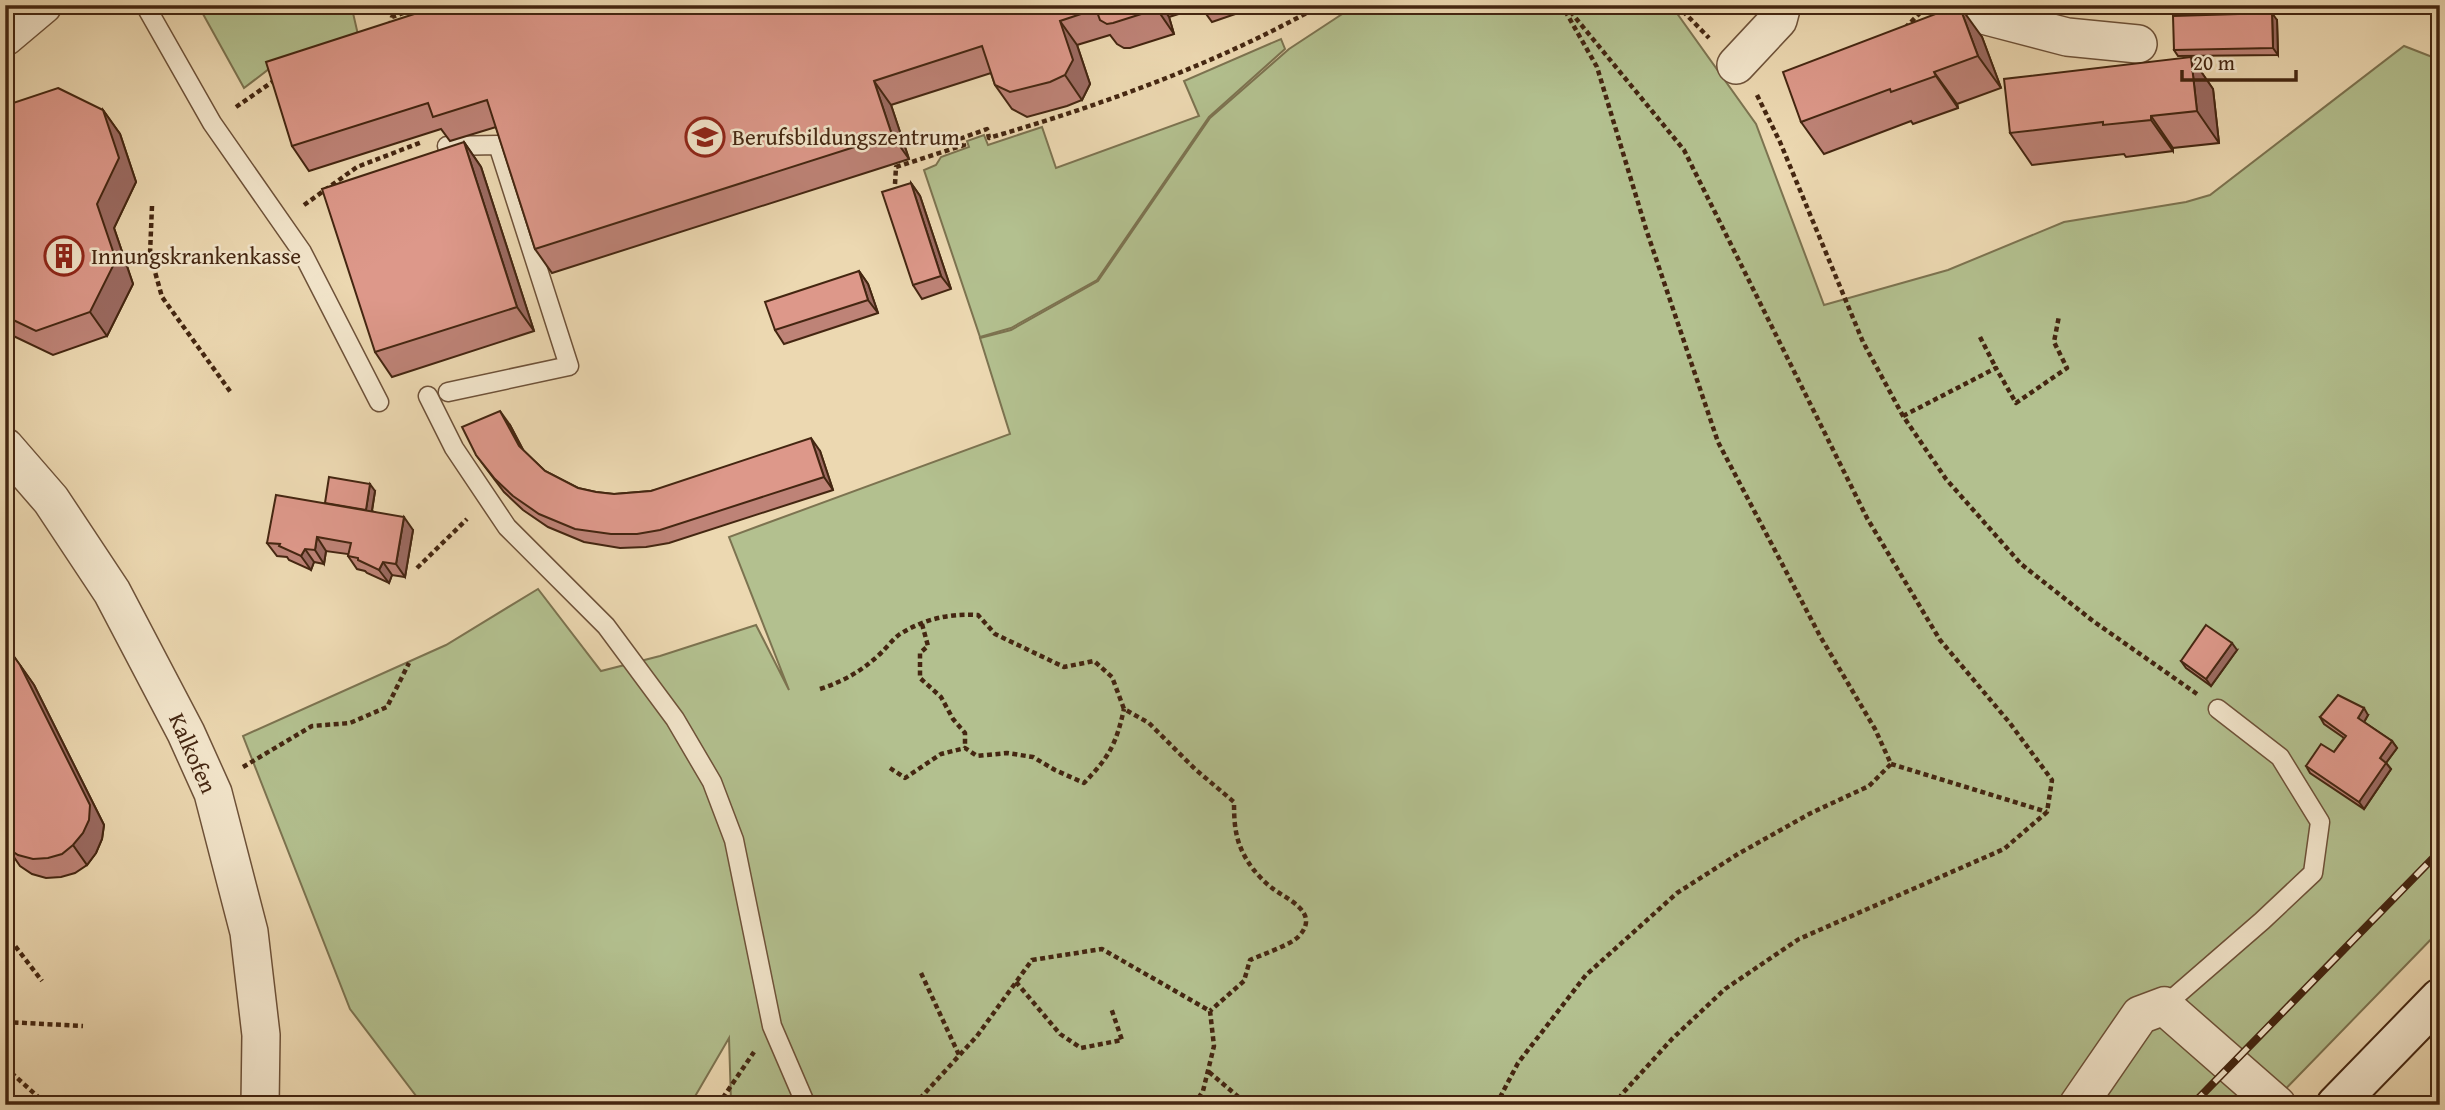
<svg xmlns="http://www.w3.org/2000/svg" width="2445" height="1110" viewBox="0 0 2445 1110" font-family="'Gentium Book Plus',serif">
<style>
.green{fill:#b3c08f;stroke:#7c7350;stroke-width:2}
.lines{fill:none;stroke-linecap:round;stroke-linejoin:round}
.service-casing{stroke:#6e5239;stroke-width:21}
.minor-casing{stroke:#6e5239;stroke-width:40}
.secondary-casing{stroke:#442611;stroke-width:42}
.path{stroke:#442611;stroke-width:4.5;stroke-dasharray:5 3.5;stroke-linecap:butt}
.service{stroke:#f3e6cc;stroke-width:18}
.minor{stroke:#f3e6cc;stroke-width:37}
.secondary{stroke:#f3e6cc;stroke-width:38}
.rail-casing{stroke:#442611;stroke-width:8}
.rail{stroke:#f3e6cc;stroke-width:5;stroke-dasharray:16;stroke-linecap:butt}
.wall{fill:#be8377;stroke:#442611;stroke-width:2}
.shaded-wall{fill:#9b6a61;stroke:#442611;stroke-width:2}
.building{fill:#dd988a;stroke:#442611;stroke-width:2}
.labels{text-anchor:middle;stroke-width:5;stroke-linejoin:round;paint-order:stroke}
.poi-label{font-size:23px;fill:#442611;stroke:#f3e6cc;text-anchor:start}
.street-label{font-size:23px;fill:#442611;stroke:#f3e6cc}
</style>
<rect width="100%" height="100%" fill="#ecd8b1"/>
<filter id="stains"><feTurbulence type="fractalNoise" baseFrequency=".00286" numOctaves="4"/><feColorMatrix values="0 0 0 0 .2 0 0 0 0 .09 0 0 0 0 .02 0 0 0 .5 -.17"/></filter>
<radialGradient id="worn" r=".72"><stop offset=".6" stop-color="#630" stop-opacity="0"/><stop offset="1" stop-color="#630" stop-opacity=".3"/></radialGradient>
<!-- green -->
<g class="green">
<path d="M198 5H376L353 13 359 39 269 69 244 88Z"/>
<path d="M1356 5H1671L1756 124 1824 305 1948 270 2064 222 2186 202 2210 195 2404 46 2440 60V930L2270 1105H729L731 1101 729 1038 690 1105H423L350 1009 243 736 446 645 538 589 601 671 660 656 756 625 789 690 729 537 1010 434 980 338 1011 330 1098 281 1210 118 1289 49Z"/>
<path d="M1281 39 1285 49 1209 117 1097 280 1011 328 980 337 924 170 936 165 941 157 969 147 967 141 984 135 988 145 1042 127 1056 168 1199 116 1184 81Z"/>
</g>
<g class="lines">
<!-- service casing -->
<g class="service-casing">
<g id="service">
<path d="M145 5 212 123 302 252 379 402"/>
<path d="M447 146 498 145 569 366 448 392"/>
<path d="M428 396 454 448 507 527 606 626 675 719 712 782 734 840 772 1026 806 1105"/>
<path d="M2164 1006 2262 921 2313 873 2320 822 2280 757 2218 709"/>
</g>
</g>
<!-- minor casing -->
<g class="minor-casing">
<g id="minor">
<path d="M1956 5 1979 14 2067 37 2138 44"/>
<path d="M5 37 43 5"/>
<path d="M1736 65 1778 20 1782 5"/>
<path d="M5 447 51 500 112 592 186 733 213 793 249 932 261 1035 260 1105"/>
<path d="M2078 1105 2140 1015 2164 1006 2277 1105"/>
</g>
</g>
<!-- secondary casing -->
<g class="secondary-casing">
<path id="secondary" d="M2336 1105 2440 998"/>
</g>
<!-- path -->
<g class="path">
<path d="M1565 5 1684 150 1867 518 1940 640 2009 722 2052 780 2047 812 2004 849 1799 939 1725 989 1672 1039 1622 1094 1615 1105"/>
<path d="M1677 5 1709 38"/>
<path d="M390 26 392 17 425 5"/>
<path d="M1905 28 1921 12"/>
<path d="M1757 95 1780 142 1863 342 1903 416 1946 479 2021 564 2093 621 2197 694"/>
<path d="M236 107 275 80"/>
<path d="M895 184 896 167 964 145 962 138 987 129 989 138 992 137C1105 104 1218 63 1321 5"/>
<path d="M304 205 357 167 422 142"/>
<path d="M152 206 150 254 162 297 232 394"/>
<path d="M1980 337 1996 368"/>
<path d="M1903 416 1996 368 2016 403 2067 368 2054 342 2059 316"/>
<path d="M417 568 467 519"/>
<path d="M922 624 928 646 920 653V678L941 697 953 719 965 733V748"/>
<path d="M820 689C844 681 862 671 881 653 887 647 893 639 900 634 924 619 951 613 978 615L995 634 1064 667 1094 661 1112 677 1124 709 1149 723 1195 769 1234 802C1234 829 1236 846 1253 869 1258 875 1265 883 1272 888 1286 899 1321 912 1299 936 1291 945 1263 954 1250 960L1244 981 1210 1011"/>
<path d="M1891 764 2047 812"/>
<path d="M243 767 312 726 350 723 387 707 409 663"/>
<path d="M890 768 905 778 941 754 965 748 977 756 1007 753 1033 757 1055 770 1084 783C1110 756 1116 744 1124 709"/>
<path d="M5 933 42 981"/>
<path d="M921 973 959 1055"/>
<path d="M1016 982 1060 1034 1081 1048 1122 1040 1111 1008"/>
<path d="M5 1022 83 1026"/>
<path d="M5 1067 47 1105"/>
<path d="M1209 1072 1248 1105"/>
<path d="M718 1105 754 1052"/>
<path d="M914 1105 977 1036 1032 960 1102 949 1210 1011 1214 1046 1203 1091 1194 1105"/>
<path d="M1496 1105 1518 1063 1586 975 1677 893 1738 854 1811 813 1869 786 1891 764 1875 729 1820 636 1718 442 1646 229 1597 67 1563 7"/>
</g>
<!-- service -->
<use href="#service" class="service"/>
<!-- minor -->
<use href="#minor" class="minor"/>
<!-- secondary -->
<use href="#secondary" class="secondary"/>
<!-- rail casing -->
<g class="rail-casing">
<path id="rail" d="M2192 1105 2440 851"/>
</g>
<!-- rail -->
<use href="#rail" class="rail"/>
</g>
<!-- wall -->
<g class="wall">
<path d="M442 5H1257L1256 7 1212 22 1201 7 1169 17 1174 34 1130 48H1124L1117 44 1110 35 1077 45 1090 84 1082 100 1067 106 1027 117 1012 109 995 85 991 73 891 105 909 159 552 273 535 249 496 127 450 141 441 129 309 171 292 146Z"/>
<path d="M2277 20 2278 55 2178 56 2174 50Z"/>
<path d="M1982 37 2001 88 1957 104 1958 108 1913 124 1911 121 1824 154 1801 122Z"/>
<path d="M2191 57 2213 89 2219 143 2173 148V151L2126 157 2124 154 2032 165 2010 133Z"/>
<path d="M103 110 120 134 136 182 114 228 133 284 107 336 53 355 5 332V115Z"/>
<path d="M464 142 481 167 534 331 392 377 375 352Z"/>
<path d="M911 183 920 196 951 289 922 299 913 285Z"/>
<path d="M859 271 868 284 878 313 784 344 775 330Z"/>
<path d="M510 425 523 450 545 471 578 488 596 492 614 494 651 491 820 451 833 490 669 543 646 547 620 548 584 542 548 527 523 510 504 492 476 455Z"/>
<path d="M375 491 372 511 413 530 405 577 392 575 389 583 367 573 365 571 357 569 348 556V554L326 551 324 564 314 562 311 570 289 560 287 557 277 556 267 543 325 503Z"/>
<path d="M5 644 34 685 104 825 102 839 96 853 87 865 75 873 61 877 46 878 32 874 20 866 5 844Z"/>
<path d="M2237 650 2211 686 2186 668 2181 661Z"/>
<path d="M2368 715 2364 722 2392 741 2397 748 2386 763 2391 769 2364 809 2310 773 2306 766 2334 752 2344 738 2324 724 2320 717Z"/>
</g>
<!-- shaded-wall -->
<g class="shaded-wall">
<path d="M1156 5H1161L1169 17 1174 34 1157 9Z"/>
<path d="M1959 5 1982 37 2001 88 1978 56Z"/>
<path d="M2272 13 2277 20 2278 55 2273 48Z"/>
<path d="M1060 21 1077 45 1090 84 1082 100 1065 75Z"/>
<path d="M2191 57 2213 89 2219 143 2197 111Z"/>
<path d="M1934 72 1957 104 1958 108 1936 76Z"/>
<path d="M874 81 891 105 909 159 892 135Z"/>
<path d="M103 110 120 134 136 182 114 228 133 284 107 336 90 312Z"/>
<path d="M2151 116 2173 148V151L2151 120Z"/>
<path d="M464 142 481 167 534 331 517 307Z"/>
<path d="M911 183 920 196 951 289 941 276Z"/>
<path d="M859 271 868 284 878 313 868 300Z"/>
<path d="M500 411 510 425 528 459 519 446Z"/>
<path d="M811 438 820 451 833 490 824 477Z"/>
<path d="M370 484 375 491 370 522 365 515Z"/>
<path d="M404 517 413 530 405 577 396 564Z"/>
<path d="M317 537 326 551 324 564 315 550Z"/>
<path d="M305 549 314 562 311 570 301 556Z"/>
<path d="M383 562 392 575 389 583 379 570Z"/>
<path d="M2232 643 2237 650 2211 686 2206 679Z"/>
<path d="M20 665 34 685 104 825 102 839 96 853 87 865 73 845Z"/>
<path d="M2364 708 2368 715 2363 724 2358 718Z"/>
<path d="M2392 741 2397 748 2386 763 2391 769 2364 809 2359 802 2380 758Z"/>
</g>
<!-- building -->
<g class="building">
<path d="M442 5H1156L1157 9 1113 23 1107 24 1100 20 1096 9 1060 21 1073 60 1065 75 1050 82 1010 92 995 85 982 46 874 81 892 135 535 249 487 100 433 117 428 103 292 146 266 62Z"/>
<path d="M1959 5 1978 56 1934 72 1936 76 1891 92 1890 89 1801 122 1783 72Z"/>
<path d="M2272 13 2273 48 2174 50 2173 16Z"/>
<path d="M2191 57 2197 111 2151 116V120L2103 125V122L2010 133 2004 79Z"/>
<path d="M58 88 103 110 119 158 97 204 116 260 90 312 36 331 5 316V115L10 104Z"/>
<path d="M464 142 517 307 375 352 322 189Z"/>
<path d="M911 183 941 276 913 285 882 192Z"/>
<path d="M859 271 868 300 775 330 765 302Z"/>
<path d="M500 411 519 446 545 471 578 488 596 492 614 494 651 491 811 438 824 477 660 530 637 534H611L575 529 539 514 513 496 495 479 476 455 462 427Z"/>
<path d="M329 477 370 484 366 510 325 503Z"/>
<path d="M276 495 404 517 396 564 383 562 379 570 358 560V558L348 556 351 543 317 537 315 550 305 549 301 556 279 546 280 544 267 543Z"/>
<path d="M2206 625 2232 643 2206 679 2181 661Z"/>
<path d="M5 644 20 665 90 805 89 820 83 833 73 845 62 854 48 858 33 859 18 855 6 847 5 844Z"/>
<path d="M2338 695 2364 708 2358 718 2392 741 2380 758 2386 763 2359 802 2306 766 2321 744 2334 752 2346 736 2320 717Z"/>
</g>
<!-- icons -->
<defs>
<g id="university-ring" transform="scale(2.0125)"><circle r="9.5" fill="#f3e6cc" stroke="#8f2418" stroke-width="1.5"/><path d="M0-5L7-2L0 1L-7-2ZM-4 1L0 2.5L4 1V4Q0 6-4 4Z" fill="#8f2418"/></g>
<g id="building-ring" transform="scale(2.0125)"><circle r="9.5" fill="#f3e6cc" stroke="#8f2418" stroke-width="1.5"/><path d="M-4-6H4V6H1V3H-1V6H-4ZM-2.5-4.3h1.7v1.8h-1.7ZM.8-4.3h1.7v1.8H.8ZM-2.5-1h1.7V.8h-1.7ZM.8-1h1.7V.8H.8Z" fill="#8f2418"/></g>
</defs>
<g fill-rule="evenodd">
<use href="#university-ring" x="705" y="137"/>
<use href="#building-ring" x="64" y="256"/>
</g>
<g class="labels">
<!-- poi labels -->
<g class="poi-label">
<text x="732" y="145">Berufsbildungszentrum</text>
<text x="91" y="264">Innungskrankenkasse</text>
</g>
<!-- street labels -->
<g class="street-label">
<text transform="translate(193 753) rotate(66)" y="8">Kalkofen</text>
</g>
</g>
<!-- margin -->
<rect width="2445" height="1110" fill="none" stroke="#ecd8b1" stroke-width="28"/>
<rect x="7" y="7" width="2431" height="1096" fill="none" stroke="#442611" stroke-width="3.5"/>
<rect x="14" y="14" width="2417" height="1082" fill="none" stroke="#442611" stroke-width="2"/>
<!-- scale -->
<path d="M2182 70v10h114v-10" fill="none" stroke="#442611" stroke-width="3.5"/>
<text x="2193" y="70" font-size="21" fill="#442611" stroke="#f3e6cc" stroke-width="5" paint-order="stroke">20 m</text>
<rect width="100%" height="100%" filter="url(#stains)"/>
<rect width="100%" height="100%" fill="url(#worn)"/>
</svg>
